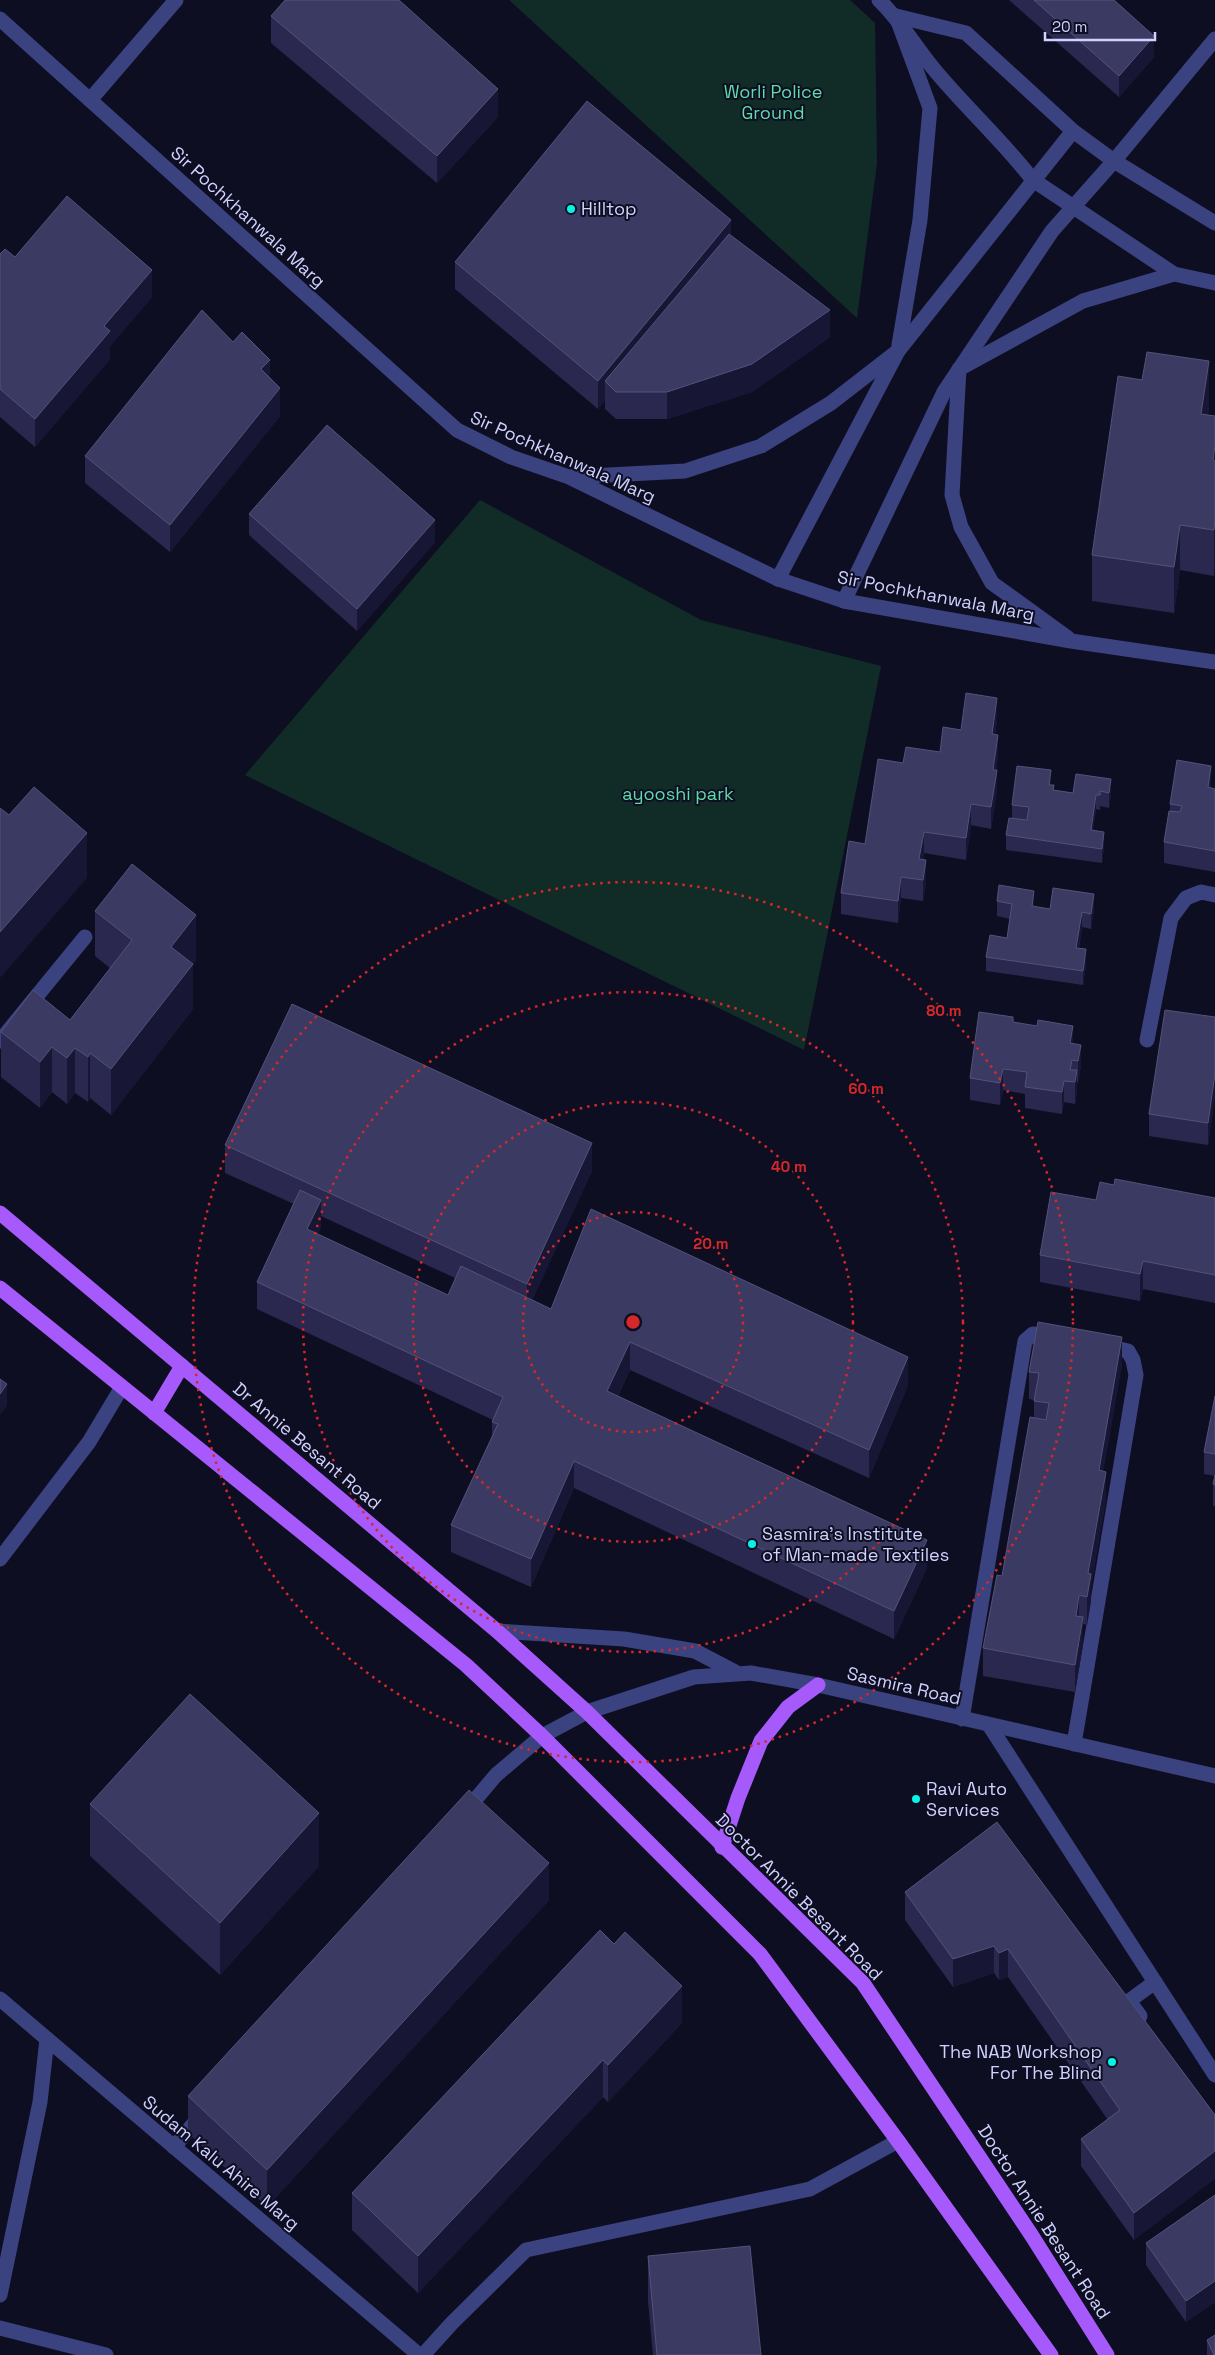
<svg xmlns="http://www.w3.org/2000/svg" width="1215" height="2355" viewBox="0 0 1215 2355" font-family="'Space Grotesk',sans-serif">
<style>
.green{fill:#112c27}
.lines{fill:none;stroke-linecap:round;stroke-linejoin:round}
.minor{stroke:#3a4380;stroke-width:15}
.major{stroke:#a65afb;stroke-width:15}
.wall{fill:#2a284f;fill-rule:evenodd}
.shaded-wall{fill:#171635}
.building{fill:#3b3a62;stroke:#53527a}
.ring{fill:none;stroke:#d62828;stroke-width:2.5;stroke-dasharray:2.5 5}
.poi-dot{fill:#06f4e7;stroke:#0e0e22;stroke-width:2}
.labels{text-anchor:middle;stroke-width:4;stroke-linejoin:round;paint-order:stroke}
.park-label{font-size:18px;fill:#5edca9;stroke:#0e0e22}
.poi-label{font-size:18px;fill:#d0d2fe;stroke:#0e0e22;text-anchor:start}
.street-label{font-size:18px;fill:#d0d2fe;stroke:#0e0e22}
.centre{fill:#d62828;stroke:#0e0e22;stroke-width:2.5}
.ring-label{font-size:15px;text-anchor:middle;font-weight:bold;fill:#d62828;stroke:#0e0e22;stroke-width:4;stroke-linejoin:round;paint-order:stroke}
</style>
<rect width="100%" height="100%" fill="#0e0e22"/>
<!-- green -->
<g class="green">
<path d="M509 0H850L875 23 877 163 857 318Z"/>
<path d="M480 500 701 620 881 666 804 1050 245 775Z"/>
</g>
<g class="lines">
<!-- minor -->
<g class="minor">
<path d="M879 0C901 21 914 45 933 68 965 107 1002 140 1033 180L1174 274 1215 283"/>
<path d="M896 16 966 33 1073 131 1114 161 1215 223"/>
<path d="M0 19 457 430 511 457 569 477 778 579 844 601 1071 641 1215 662"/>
<path d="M90 100 176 0"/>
<path d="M571 477 685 471 761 446 831 403 898 351 920 220 930 108 896 16"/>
<path d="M778 579 898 351 1073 131"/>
<path d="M844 601 944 392 1052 231 1114 161 1215 39"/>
<path d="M1068 638 992 583 961 527 952 495 959 369 1083 301 1174 274"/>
<path d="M1147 1040 1171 918 1186 898 1201 892 1215 895"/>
<path d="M0 1041 85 937"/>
<path d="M0 1559 89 1442 122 1387"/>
<path d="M497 1631 624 1639 695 1651 735 1672"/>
<path d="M962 1719 1025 1341 1033 1334 1055 1336"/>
<path d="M989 1725 1215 2075"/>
<path d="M1074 1744 1136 1375 1133 1360 1128 1351 1102 1345"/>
<path d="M464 1813 496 1775 542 1736 587 1712 694 1677 751 1673 818 1685 1215 1776"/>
<path d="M0 1999 419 2355"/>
<path d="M1140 2016 1129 2001 1155 1982"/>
<path d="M174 2147 201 2115"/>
<path d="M0 2295 40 2102 47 2039"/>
<path d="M0 2328 106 2355"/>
<path d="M423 2355 452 2323 526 2250 810 2189 898 2141"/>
</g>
<!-- major -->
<g class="major">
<path d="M0 1213 497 1631 587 1712 863 1983 1032 2236 1107 2355"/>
<path d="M0 1288 466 1665 542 1736 760 1954 898 2141 1051 2355"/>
<path d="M154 1413 182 1366"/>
<path d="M722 1847 738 1798 761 1741 788 1707 818 1685"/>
</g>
</g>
<!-- wall -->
<g class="wall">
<path d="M1009 0H1114L1154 57 1119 97Z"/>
<path d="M271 16 498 117 437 183 271 43Z"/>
<path d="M731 235 830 337 752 392 667 419H616L605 409V400L598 409 455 289V262Z"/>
<path d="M0 254 15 257 152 297 110 346V359L35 447 0 417Z"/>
<path d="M270 379 280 416 170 552 85 483V456Z"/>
<path d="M1209 407 1208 415 1215 416 1214 576 1180 570 1174 613 1092 601V555Z"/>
<path d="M249 514 435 542 357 631 249 535Z"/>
<path d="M997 720 995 734 998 756 996 770 997 791 991 829 971 825 966 860 924 853 923 860 926 882 923 901 901 898 898 923 841 914V893L903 763 940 752 961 730Z"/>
<path d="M1076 774 1111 794 1109 808 1100 806V810L1096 809 1093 831 1104 847 1102 863 1006 850V835L1012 818V805L1051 785 1054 790 1073 793Z"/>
<path d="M1211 788 1215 789V872L1164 863V842L1170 811V804Z"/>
<path d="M997 901 1050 909H1094L1091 929 1082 927 1079 948 1086 964 1083 985 986 971V957L1007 938 1010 919 997 916Z"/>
<path d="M95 911 196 960 193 965V1009L111 1115 90 1098 88 1102 75 1093 67 1104 52 1092 40 1108 1 1077V1032L70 1020 110 968 95 956Z"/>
<path d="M1215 1017V1095L1208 1145 1149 1136V1114Z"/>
<path d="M1013 1022 1073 1043 1081 1066 1078 1083 1077 1082V1092L1075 1104 1064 1102 1062 1114 1025 1108V1094L1003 1090 1000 1105 970 1100V1078Z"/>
<path d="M225 1145 592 1171 532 1300 551 1309 908 1385 869 1478 630 1370 618 1396 927 1568 894 1639 574 1488 531 1587 451 1552V1525L492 1437V1422L493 1420 257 1309V1282L294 1204 225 1173ZM321 1216 455 1278 448 1295 318 1234 321 1227Z"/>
<path d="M1114 1185 1215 1198V1303L1143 1289 1140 1301 1040 1282V1255L1096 1200Z"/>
<path d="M1122 1364 1103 1471 1106 1499 1091 1587V1601L1087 1625 1083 1624V1644L1075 1692 983 1676V1648L1002 1576 1034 1418V1400L1029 1399V1372Z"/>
<path d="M1215 1396V1506H1213V1484L1215 1476 1204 1474V1452Z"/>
<path d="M90 1804 319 1866 220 1975 90 1856Z"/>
<path d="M997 1822 1215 2115 1134 2240 1081 2166V2139L1108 2120 1008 1977 999 1980 994 1973 953 1987 905 1920V1892Z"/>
<path d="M549 1900 267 2207 188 2133V2096Z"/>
<path d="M614 1944 682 2023 608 2102 603 2097 418 2293 352 2230V2193Z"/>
<path d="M1215 2195V2302L1186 2322 1146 2265V2243Z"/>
<path d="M648 2256 761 2355H653L648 2301Z"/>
<path d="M1207 2340 1215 2355H1207Z"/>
</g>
<!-- shaded-wall -->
<g class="shaded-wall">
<path d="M1154 36V57L1119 97V76Z"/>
<path d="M498 89V117L437 183V156Z"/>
<path d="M731 220V247L605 381V400L598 409V381Z"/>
<path d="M152 270V297L110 346V359L35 447V419L104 326Z"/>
<path d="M830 310V337L752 392 667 419V392Z"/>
<path d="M270 360V387L261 369Z"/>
<path d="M1209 361V407L1201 459V414Z"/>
<path d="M280 388V416L170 552V525Z"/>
<path d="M1215 445V490L1213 460Z"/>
<path d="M435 520V542L357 631V609Z"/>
<path d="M1215 520V566L1214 576V530Z"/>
<path d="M1180 525V570L1174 613V567Z"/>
<path d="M997 698V720L992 755V734Z"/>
<path d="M998 735V756L993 791V770Z"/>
<path d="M1211 766V787L1208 809V787Z"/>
<path d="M997 770V791L991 829V807Z"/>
<path d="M1051 770V785H1049Z"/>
<path d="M1111 779V794L1109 808V793Z"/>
<path d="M1096 795V809L1091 845V830Z"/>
<path d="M971 804V825L966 860V838Z"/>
<path d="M924 832V853L919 881V859Z"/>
<path d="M1104 832V847L1102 863V849Z"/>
<path d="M87 833V878L0 978V932Z"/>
<path d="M926 860V882L923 901V880Z"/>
<path d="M901 877V898L898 923V901Z"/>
<path d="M1034 891V906L1032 921V906Z"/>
<path d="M1094 894V909L1091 929V914Z"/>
<path d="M1082 912V927L1076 963V948Z"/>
<path d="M196 915V960L193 965V1009L111 1115V1069L171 947Z"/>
<path d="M1086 949V964L1083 985V971Z"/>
<path d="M1073 1026V1047L1070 1043Z"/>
<path d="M1081 1045V1066L1078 1083V1061Z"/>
<path d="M52 1047V1092L40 1108V1062Z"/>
<path d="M75 1048V1093L67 1104V1058Z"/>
<path d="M90 1053V1098L88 1102V1057Z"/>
<path d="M1003 1069V1090L1000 1105V1083Z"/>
<path d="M1077 1070V1092L1075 1104V1082Z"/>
<path d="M1215 1074V1095L1208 1145V1123Z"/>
<path d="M1064 1081V1102L1062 1114V1092Z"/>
<path d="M592 1143V1171L527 1311V1284Z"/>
<path d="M321 1200V1227L307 1256V1229Z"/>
<path d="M1143 1261V1289L1140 1301V1274Z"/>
<path d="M1122 1337V1364L1099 1497V1470Z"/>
<path d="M630 1342V1370L607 1418V1391Z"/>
<path d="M908 1357V1385L869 1478V1450Z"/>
<path d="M7 1384V1406L0 1415V1394Z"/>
<path d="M574 1461V1488L531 1587V1559Z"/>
<path d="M1106 1472V1499L1091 1587V1601L1087 1625V1597L1088 1573Z"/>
<path d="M927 1540V1568L894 1639V1611Z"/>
<path d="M1079 1595V1623L1076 1616Z"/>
<path d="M1083 1617V1644L1075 1692V1665Z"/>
<path d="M319 1813V1866L220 1975V1923Z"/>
<path d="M549 1863V1900L267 2207V2170Z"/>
<path d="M994 1946V1973L953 1987V1959Z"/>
<path d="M1008 1949V1977L999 1980V1953Z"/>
<path d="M682 1986V2023L608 2102V2065Z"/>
<path d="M603 2060V2097L418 2293V2256Z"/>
<path d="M1215 2151V2179L1134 2240V2213Z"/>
<path d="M1215 2281V2302L1186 2322V2301Z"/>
</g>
<!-- building -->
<g class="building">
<path d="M285 0H399L498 89 437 156 271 16Z"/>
<path d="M1034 0H1114L1154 36 1119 76Z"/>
<path d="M587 101 731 220 598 381 455 262Z"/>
<path d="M67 196 152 270 104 326 110 331 35 419 0 389V254L5 249 15 257Z"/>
<path d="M729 234 830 310 752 364 667 392H616L605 381Z"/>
<path d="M202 310 233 342 242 332 270 360 261 369 280 388 170 525 85 456Z"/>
<path d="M1147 352 1209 361 1201 414 1215 416V445L1213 460 1215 461V520L1214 530 1180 525 1174 567 1092 555 1118 376 1142 380Z"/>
<path d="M327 425 435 520 357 609 249 514Z"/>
<path d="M966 693 997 698 992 734 998 735 993 770H997L991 807 971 804 966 838 924 832 919 859 926 860 923 880 901 877 898 901 841 893 849 841 865 844 878 759 903 763 906 747 940 752 943 727 961 730Z"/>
<path d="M1177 760 1211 766 1208 787 1215 789V851L1164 842 1169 811 1180 812 1182 806 1170 804Z"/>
<path d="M1017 766 1051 770 1049 785H1054L1053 790 1073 793 1076 774 1111 779 1109 793 1100 791V795H1096L1091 830 1104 832 1102 849 1006 835 1009 818 1027 820 1029 807 1012 805Z"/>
<path d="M34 787 87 833 0 932V808L9 815Z"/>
<path d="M132 864 196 915 171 947 193 964 111 1069 90 1053 88 1057 75 1048 67 1058 52 1047 40 1062 1 1032 33 990 70 1020 132 940 95 911Z"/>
<path d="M999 885 1034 891 1032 906 1050 909 1053 888 1094 894 1091 914 1082 912 1076 948 1086 949 1083 971 986 957 990 935 1007 938 1012 904 997 901Z"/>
<path d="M292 1004 592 1143 527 1284 225 1145Z"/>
<path d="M1165 1010 1215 1017V1074L1208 1123 1149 1114Z"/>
<path d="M979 1012 1013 1017V1022L1037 1026 1038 1020 1073 1026 1070 1043 1081 1045 1078 1061 1072 1060 1070 1070H1077L1075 1082 1064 1081 1062 1092 1025 1087 1027 1072 1003 1069 1000 1083 970 1078Z"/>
<path d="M1115 1179 1215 1198V1275L1143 1261 1140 1274 1040 1255 1051 1192 1096 1200 1100 1182 1114 1185Z"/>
<path d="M300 1190 321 1200 307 1229 448 1295 461 1266 551 1309 591 1209 908 1357 869 1450 630 1342 607 1391 927 1540 894 1611 574 1461 531 1559 451 1525 498 1424 492 1422 503 1397 257 1282Z"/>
<path d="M1038 1322 1122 1337 1099 1470 1106 1472 1088 1573 1091 1574 1087 1597 1079 1595 1076 1616 1083 1617 1075 1665 983 1648 997 1575 1002 1576 1030 1417 1046 1420 1049 1403 1034 1401 1039 1373 1029 1372Z"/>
<path d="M0 1379 7 1384 0 1394Z"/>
<path d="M1215 1396V1454L1204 1452Z"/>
<path d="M1215 1475V1485L1213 1484Z"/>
<path d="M190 1694 319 1813 220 1923 90 1804Z"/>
<path d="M469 1790 549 1863 267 2170 188 2096Z"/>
<path d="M997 1822 1215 2115V2151L1134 2213 1081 2139 1120 2110 1008 1949 999 1953 994 1946 953 1959 905 1892Z"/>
<path d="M600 1930 614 1944 625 1932 682 1986 608 2065 603 2060 418 2256 352 2193Z"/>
<path d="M1215 2195V2281L1186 2301 1146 2243Z"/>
<path d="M750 2246 761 2355H657L648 2256Z"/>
<path d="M1215 2335V2355H1214L1207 2340Z"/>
</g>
<!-- distance rings -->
<g class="ring">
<circle cx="633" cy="1322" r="110"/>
<circle cx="633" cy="1322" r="220"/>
<circle cx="633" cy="1322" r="330"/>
<circle cx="633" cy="1322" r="440"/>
</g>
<!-- markers -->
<g class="poi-dot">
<circle cx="571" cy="209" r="5"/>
<circle cx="752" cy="1544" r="5"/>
<circle cx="916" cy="1799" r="5"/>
<circle cx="1112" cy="2062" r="5"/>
</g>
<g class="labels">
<!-- park labels -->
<g class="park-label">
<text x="773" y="98">Worli Police<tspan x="773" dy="21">Ground</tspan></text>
<text x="678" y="800">ayooshi park</text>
</g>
<!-- poi labels -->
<g class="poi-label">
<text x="581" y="215">Hilltop</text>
<text x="762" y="1540">Sasmira's Institute<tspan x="762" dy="21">of Man-made Textiles</tspan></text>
<text x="926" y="1795">Ravi Auto<tspan x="926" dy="21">Services</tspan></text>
<text x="1102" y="2058" text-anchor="end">The NAB Workshop<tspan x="1102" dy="21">For The Blind</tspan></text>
</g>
<!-- street labels -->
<g class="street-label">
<text transform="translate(248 217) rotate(42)" y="6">Sir Pochkhanwala Marg</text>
<text transform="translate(563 457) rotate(24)" y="6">Sir Pochkhanwala Marg</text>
<text transform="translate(936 596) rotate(11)" y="6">Sir Pochkhanwala Marg</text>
<text transform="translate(307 1446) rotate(40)" y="6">Dr Annie Besant Road</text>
<text transform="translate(904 1686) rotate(13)" y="6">Sasmira Road</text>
<text transform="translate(799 1897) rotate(45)" y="6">Doctor Annie Besant Road</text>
<text transform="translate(221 2163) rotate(40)" y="6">Sudam Kalu Ahire Marg</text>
<text transform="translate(1044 2222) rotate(57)" y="6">Doctor Annie Besant Road</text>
</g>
</g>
<circle cx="633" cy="1322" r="8" class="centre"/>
<g class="ring-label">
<text x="944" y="1016">80 m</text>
<text x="866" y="1094">60 m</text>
<text x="789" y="1172">40 m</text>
<text x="711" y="1249">20 m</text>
</g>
<!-- scale -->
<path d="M1045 32v8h110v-8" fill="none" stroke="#d0d2fe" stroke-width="2.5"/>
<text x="1052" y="32" font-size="15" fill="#d0d2fe" stroke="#0e0e22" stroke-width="4" paint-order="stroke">20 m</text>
</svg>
